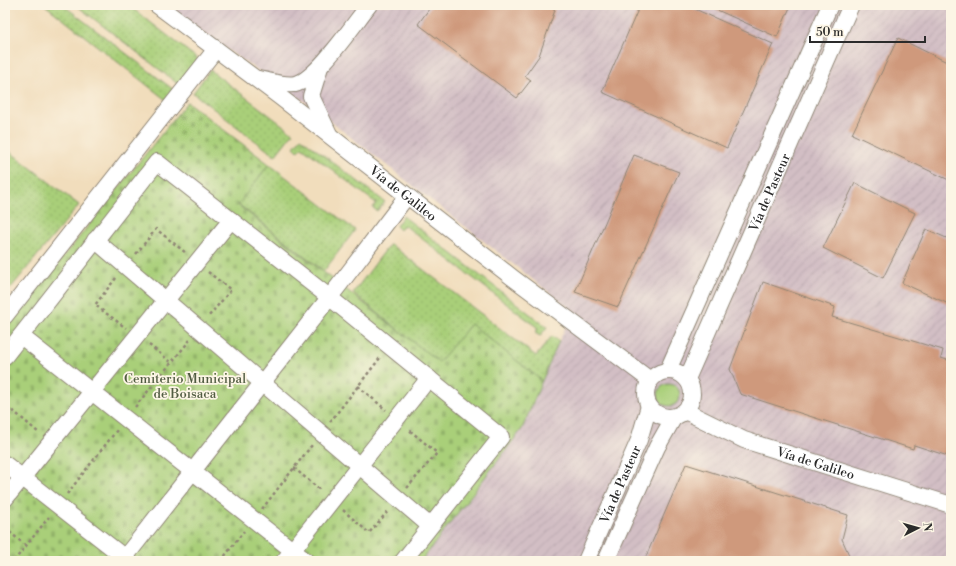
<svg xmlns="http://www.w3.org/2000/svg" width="956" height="566" viewBox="0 0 956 566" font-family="'Libre Bodoni',serif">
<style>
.industrial{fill:url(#industrial-furrows)}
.grass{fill:url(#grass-dots);stroke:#6a7d52}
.cemetery{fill:url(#cemetery-stones);stroke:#6a7d52}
.garden{fill:#a9cf79;stroke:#6a7d52}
.building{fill:#cf997c}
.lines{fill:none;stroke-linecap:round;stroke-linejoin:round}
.minor-casing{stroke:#8e8474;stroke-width:18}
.path{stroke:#8e8474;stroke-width:2.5;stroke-dasharray:3 3;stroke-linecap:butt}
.minor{stroke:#fff;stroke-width:16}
.labels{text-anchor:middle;stroke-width:3.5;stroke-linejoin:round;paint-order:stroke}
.street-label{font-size:13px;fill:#2b2b2b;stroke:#fcf5e5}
.park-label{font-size:13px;fill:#515c42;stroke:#fcf5e5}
</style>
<defs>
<pattern id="industrial-furrows" width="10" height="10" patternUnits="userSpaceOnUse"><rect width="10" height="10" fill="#d2bec4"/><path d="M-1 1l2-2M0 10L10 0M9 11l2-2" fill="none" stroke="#b4a3a9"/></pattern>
<pattern id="grass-dots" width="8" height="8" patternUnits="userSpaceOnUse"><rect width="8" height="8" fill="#a9cf79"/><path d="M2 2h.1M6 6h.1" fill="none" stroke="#92b269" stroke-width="1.8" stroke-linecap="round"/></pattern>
<pattern id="cemetery-stones" width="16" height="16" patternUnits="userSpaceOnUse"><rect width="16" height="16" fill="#a9cf79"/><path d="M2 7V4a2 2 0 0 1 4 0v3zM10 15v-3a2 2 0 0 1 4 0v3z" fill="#92b269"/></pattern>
</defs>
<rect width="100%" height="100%" fill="#fcf5e5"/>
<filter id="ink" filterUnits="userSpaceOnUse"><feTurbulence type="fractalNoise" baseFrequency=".025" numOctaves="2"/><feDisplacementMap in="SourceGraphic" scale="8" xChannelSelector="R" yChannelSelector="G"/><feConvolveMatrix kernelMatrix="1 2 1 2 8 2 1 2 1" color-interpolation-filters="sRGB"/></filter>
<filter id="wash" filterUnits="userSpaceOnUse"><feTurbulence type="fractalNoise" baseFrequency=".012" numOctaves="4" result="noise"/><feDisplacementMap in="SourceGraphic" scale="16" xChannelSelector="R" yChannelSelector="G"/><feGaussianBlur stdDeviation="0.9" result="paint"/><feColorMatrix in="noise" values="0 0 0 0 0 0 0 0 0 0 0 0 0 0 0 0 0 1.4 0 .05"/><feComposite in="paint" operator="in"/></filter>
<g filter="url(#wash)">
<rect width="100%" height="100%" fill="#f1ddbc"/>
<!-- industrial -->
<path class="industrial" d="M160 5H951V561H421L522 429 559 341 573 311 307 103Z"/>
<!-- grass -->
<g class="grass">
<path d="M45 5H63L174 90 166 100Z"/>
<path d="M76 5H128L198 59 178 84Z"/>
<path d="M210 70 293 133 275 156 193 93Z"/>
<path d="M301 138 385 202 377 211 373 208 376 203 302 147 298 151 294 147Z"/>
<path d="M5 148 79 205 5 295Z"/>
<path d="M269 164 355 230 324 271 238 204Z"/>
<path d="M403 216 547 327 540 336 535 333 538 328 404 225 400 230 396 226Z"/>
<path d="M390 244 536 356 552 336 559 341 542 381 471 324 439 363 353 293Z"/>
</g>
<!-- cemetery -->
<path class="cemetery" d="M187 102 269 164 238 205 439 362 471 324 542 381 522 429 421 561H5V330Z"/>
<!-- garden -->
<circle class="garden" cx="669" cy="395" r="11"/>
<g id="blocks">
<!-- building -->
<g class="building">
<path d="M432 5H548L555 10 539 56 525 76 531 80 517 98 418 24Z"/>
<path d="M640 5H686L773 44 727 148 602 92Z"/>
<path d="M706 5H791L777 37Z"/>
<path d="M898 38 951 64V181L852 134Z"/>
<path d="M634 155 679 172 618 307 575 292Z"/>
<path d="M855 183 915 213 883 278 823 248Z"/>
<path d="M926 229 951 240V305L902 283Z"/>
<path d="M763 282 835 307 832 317 943 350 941 358 951 361V457L914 445 913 449 740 394 730 369Z"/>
<path d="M686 464 848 515 842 539 849 555 847 561H644Z"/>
</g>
</g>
</g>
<g filter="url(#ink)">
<use href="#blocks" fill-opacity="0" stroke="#8e8474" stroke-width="1"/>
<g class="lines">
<!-- minor casing -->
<g class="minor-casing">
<g id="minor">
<path id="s1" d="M157 5 280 97 513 278 650 380"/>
<path d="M320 67 311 96 329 134"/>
<path d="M258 79C270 81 284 86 295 84 316 81 355 22 369 5"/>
<path d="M95 240 430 526"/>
<path d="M5 316 216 49"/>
<path d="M21 336 306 561"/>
<path d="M5 356 157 162 329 297 501 437 403 561"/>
<path d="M668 370 830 5"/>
<circle cx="669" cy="394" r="23"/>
<path id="s2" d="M687 379 851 5"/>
<path id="s3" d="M685 411 744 440 951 505"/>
<path d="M5 464 129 561"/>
<path d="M5 499 231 220"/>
<path d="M122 561 340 284 407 196"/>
<path d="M284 561 429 378"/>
<path id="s4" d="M586 561 639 440 649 406"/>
<path d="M606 561 657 447 674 417"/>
</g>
</g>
<!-- path -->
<g class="path">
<path d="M136 254 156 229 186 253"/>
<path d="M208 272 231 290 208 317"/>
<path d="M116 278 95 305 126 328"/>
<path d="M149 345 171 362"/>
<path d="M358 386 386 410"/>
<path d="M135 407 190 340"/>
<path d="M5 417 11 409 39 433"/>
<path d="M330 422 380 358"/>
<path d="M294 468 321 491"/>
<path d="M407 488 437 453 408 429"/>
<path d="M67 494 117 430"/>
<path d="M262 509 312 445"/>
<path d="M343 510 369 533 389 510"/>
<path d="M5 528 26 546"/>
<path d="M14 561 49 517"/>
<path d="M221 561 244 531"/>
</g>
<!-- minor -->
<use href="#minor" class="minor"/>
</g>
</g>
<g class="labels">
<!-- street labels -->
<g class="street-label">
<text dy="5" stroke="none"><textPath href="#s2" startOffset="204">Vía de Pasteur</textPath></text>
<text dy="5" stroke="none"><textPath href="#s1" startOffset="310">Vía de Galileo</textPath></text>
<text dy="5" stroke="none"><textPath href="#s3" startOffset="141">Vía de Galileo</textPath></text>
<text dy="5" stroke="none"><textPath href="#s4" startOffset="84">Vía de Pasteur</textPath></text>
</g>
<!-- park labels -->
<g class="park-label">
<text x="185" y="383">Cemiterio Municipal<tspan x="185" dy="15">de Boisaca</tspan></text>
</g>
</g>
<!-- margin -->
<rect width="956" height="566" fill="none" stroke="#fcf5e5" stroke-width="20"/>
<!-- north arrow -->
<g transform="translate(918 528) rotate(84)" stroke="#fcf5e5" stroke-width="3" paint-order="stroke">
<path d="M0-3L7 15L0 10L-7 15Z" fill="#2b2b2b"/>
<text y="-6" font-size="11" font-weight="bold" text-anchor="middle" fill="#2b2b2b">N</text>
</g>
<!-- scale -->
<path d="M810 36v6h115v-6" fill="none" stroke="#2b2b2b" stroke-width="2"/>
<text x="816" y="36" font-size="12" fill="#2b2b2b" stroke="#fcf5e5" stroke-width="3" paint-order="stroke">50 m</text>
</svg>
